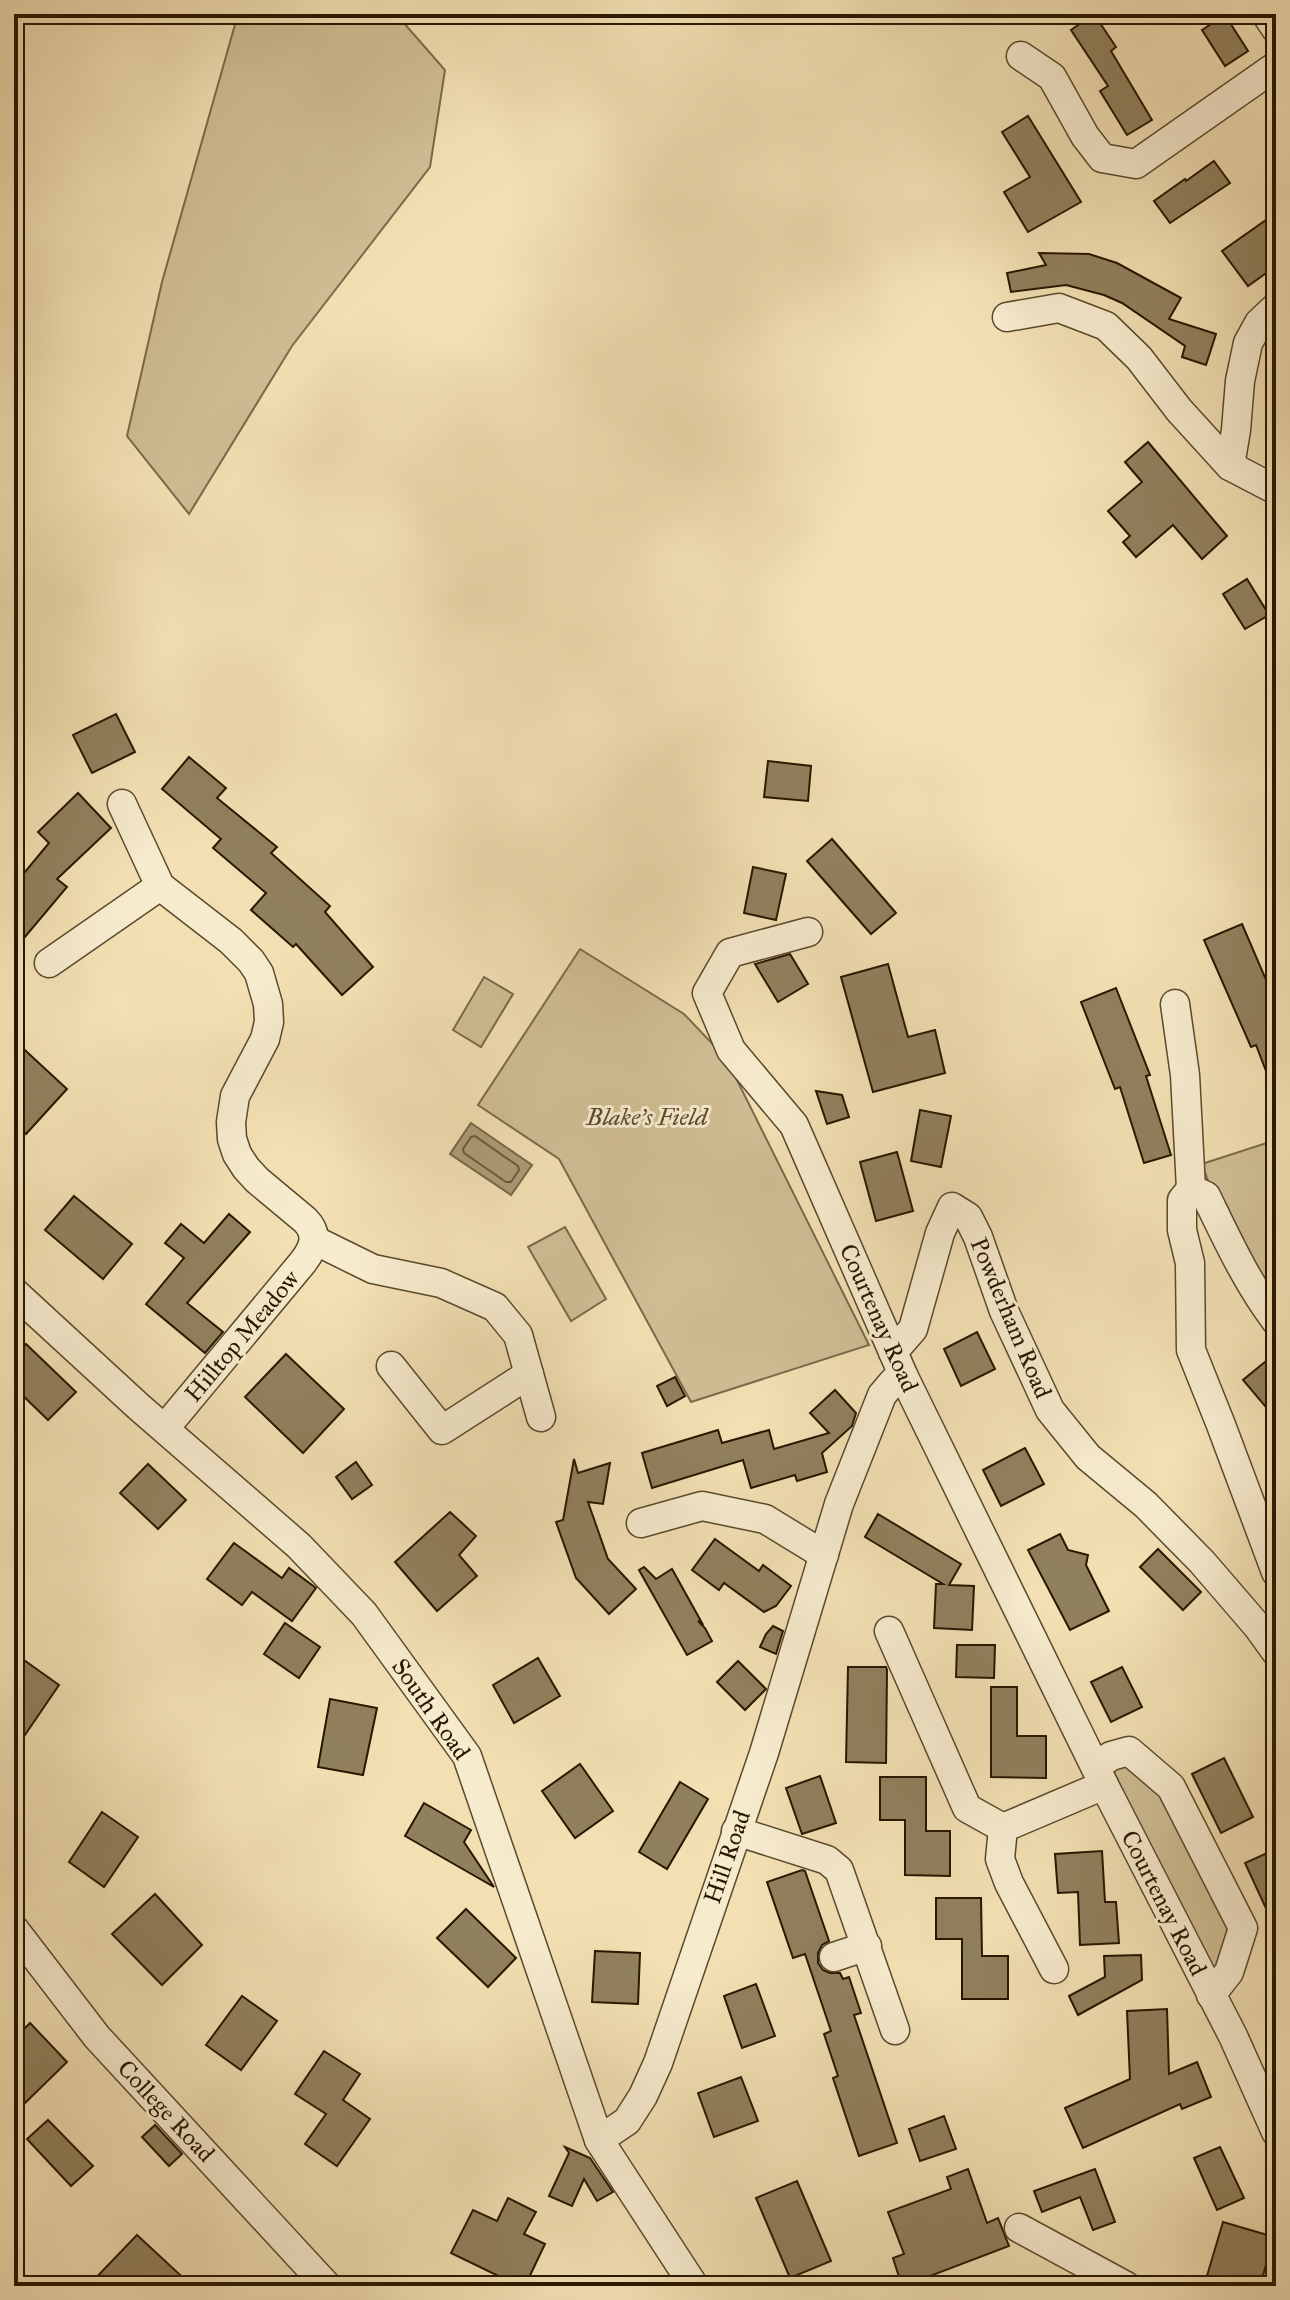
<svg xmlns="http://www.w3.org/2000/svg" width="1290" height="2300" viewBox="0 0 1290 2300" font-family="'IM FELL Great Primer',serif">
<style>
.green{fill:#d0be95;stroke:#7c6a4a;stroke-width:2}
.water{fill:#ad9c76;stroke:#786747;stroke-width:2}
.lines{fill:none;stroke-linecap:round;stroke-linejoin:round}
.shore{stroke:#6a5a3b;stroke-width:2}
.building{fill:#91805d;stroke:#281700;stroke-width:2}
.minor-casing{stroke:#5a492d;stroke-width:31}
.minor{stroke:#f7ebce;stroke-width:28}
.labels{text-anchor:middle;stroke-width:6;stroke-linejoin:round;paint-order:stroke}
.park-label{font-size:24px;font-style:italic;fill:#5a492d;stroke:#f7ebce}
.street-label{font-size:24px;fill:#281700;stroke:#f7ebce}
</style>
<rect width="100%" height="100%" fill="#f2e0b3"/>
<filter id="stains"><feTurbulence type="fractalNoise" baseFrequency=".0025" numOctaves="4"/><feColorMatrix values="0 0 0 0 .2 0 0 0 0 .09 0 0 0 0 .02 0 0 0 .5 -.17"/></filter>
<radialGradient id="worn" r=".72"><stop offset=".6" stop-color="#630" stop-opacity="0"/><stop offset="1" stop-color="#630" stop-opacity=".3"/></radialGradient>
<!-- green -->
<g class="green">
<path d="M238 14H396L445 70 430 167 292 346 189 514 127 436 162 282Z"/>
<path d="M580 949 684 1014 726 1058 869 1345 691 1402 559 1159 478 1105Z"/>
<path d="M484 977 513 994 481 1047 453 1030Z"/>
<path d="M1276 1140V1304L1213 1195 1202 1164Z"/>
<path d="M565 1227 606 1299 571 1321 528 1247Z"/>
<path d="M1128 1764 1165 1793 1230 1927 1223 1964 1211 1974 1112 1768Z"/>
</g>
<!-- water -->
<path class="water" d="M471 1123 532 1165 511 1195 450 1154Z"/>
<g class="lines">
<!-- shore -->
<path class="shore" d="M475 1136 518 1166 519 1170 511 1182H506L464 1153 463 1149 471 1137Z"/>
</g>
<!-- building -->
<g class="building">
<path d="M1094 14 1116 47 1111 51 1152 120 1127 135 1100 91 1108 86 1071 30Z"/>
<path d="M1225 15 1248 51 1225 66 1202 30Z"/>
<path d="M1028 116 1081 202 1028 232 1004 192 1030 177 1002 132Z"/>
<path d="M1214 161 1230 183 1170 223 1154 201 1185 179 1186 181Z"/>
<path d="M1276 213V266L1248 286 1222 251Z"/>
<path d="M1039 253 1089 254 1117 263 1181 298 1169 319 1216 334 1206 365 1182 357 1185 346 1122 303 1104 295 1066 285 1011 292 1007 273 1046 265Z"/>
<path d="M1148 442 1227 536 1202 559 1173 525 1136 557 1123 542 1130 536 1108 511 1142 482 1125 462Z"/>
<path d="M1247 579 1269 615 1245 629 1223 594Z"/>
<path d="M116 714 135 752 92 773 73 735Z"/>
<path d="M189 757 226 788 217 798 277 847 271 853 330 906 325 912 373 967 342 995 296 944 293 947 251 910 266 893 213 848 221 839 162 789Z"/>
<path d="M768 761 811 766 808 801 764 797Z"/>
<path d="M78 793 111 828 57 879 67 887 14 950V885L49 843 38 832Z"/>
<path d="M832 839 896 913 871 934 807 861Z"/>
<path d="M753 867 786 874 776 920 744 913Z"/>
<path d="M1242 924 1276 1003V1092H1274L1256 1045 1251 1047 1204 940Z"/>
<path d="M790 954 808 984 778 1002 755 964Z"/>
<path d="M888 964 908 1037 935 1030 945 1073 873 1092 841 977Z"/>
<path d="M1116 988 1150 1075 1146 1076 1171 1155 1144 1163 1120 1087 1115 1089 1081 1002Z"/>
<path d="M14 1040 67 1089 26 1134 14 1123Z"/>
<path d="M816 1091 842 1095 849 1117 827 1124Z"/>
<path d="M920 1110 951 1116 941 1167 911 1161Z"/>
<path d="M897 1152 913 1211 876 1221 860 1162Z"/>
<path d="M74 1196 132 1244 103 1279 45 1230Z"/>
<path d="M229 1214 250 1232 187 1303 223 1332 205 1353 146 1304 184 1258 165 1243 181 1224 204 1243Z"/>
<path d="M977 1332 995 1369 961 1386 944 1349Z"/>
<path d="M26 1344 76 1392 48 1420 14 1387V1357Z"/>
<path d="M1276 1353V1419L1243 1380Z"/>
<path d="M286 1354 344 1409 303 1453 245 1397Z"/>
<path d="M675 1377 685 1396 667 1406 657 1386Z"/>
<path d="M835 1390 856 1413 852 1426 822 1453 827 1472 797 1481 795 1475 751 1488 743 1460 652 1488 642 1453 718 1430 722 1443 769 1430 774 1449 829 1433 810 1413Z"/>
<path d="M1025 1448 1044 1484 1001 1506 983 1470Z"/>
<path d="M574 1459 578 1473 610 1463 603 1504 588 1502 608 1559 636 1589 609 1614 576 1578 556 1522 563 1520Z"/>
<path d="M356 1462 372 1485 352 1499 336 1477Z"/>
<path d="M148 1464 186 1500 158 1529 120 1493Z"/>
<path d="M450 1512 476 1536 459 1555 477 1576 437 1611 395 1562Z"/>
<path d="M878 1514 961 1564 949 1585 974 1586 972 1630 934 1628 936 1584H943L865 1537Z"/>
<path d="M1060 1534 1068 1550 1088 1555 1086 1565 1109 1611 1070 1630 1028 1550Z"/>
<path d="M715 1539 759 1571 763 1565 791 1586 776 1606 764 1612 724 1583 719 1590 692 1570Z"/>
<path d="M234 1543 282 1578 289 1568 316 1588 292 1621 252 1592 242 1605 207 1579Z"/>
<path d="M1158 1549 1201 1592 1183 1610 1140 1567Z"/>
<path d="M644 1567 656 1579 672 1569 702 1623 698 1621 705 1628 712 1641 687 1655 639 1570Z"/>
<path d="M285 1623 320 1647 299 1678 264 1654Z"/>
<path d="M773 1626 783 1631 776 1654 760 1647 766 1634Z"/>
<path d="M957 1645H995L994 1678 956 1677Z"/>
<path d="M14 1653 59 1685 14 1751Z"/>
<path d="M538 1658 560 1696 514 1723 493 1685Z"/>
<path d="M738 1661 766 1689 745 1710 717 1682Z"/>
<path d="M848 1667H886L887 1670 886 1763 846 1762Z"/>
<path d="M1122 1667 1142 1707 1111 1722 1091 1682Z"/>
<path d="M991 1687H1017V1736H1046V1778L991 1777Z"/>
<path d="M330 1699 377 1708 363 1775 318 1767Z"/>
<path d="M1224 1758 1253 1817 1221 1833 1192 1774Z"/>
<path d="M580 1764 613 1811 575 1838 542 1791Z"/>
<path d="M820 1776 836 1823 802 1834 786 1788Z"/>
<path d="M880 1777H926V1831H950V1876L905 1875V1820H880Z"/>
<path d="M680 1782 708 1799 667 1869 639 1852Z"/>
<path d="M424 1803 471 1830 464 1842 494 1887 405 1836Z"/>
<path d="M102 1812 138 1837 104 1887 69 1862Z"/>
<path d="M1276 1849V1930L1245 1863Z"/>
<path d="M1102 1851 1105 1902H1116L1119 1943 1080 1945 1078 1892 1058 1893 1055 1854Z"/>
<path d="M802 1870 805 1871 829 1941 822 1945 818 1953V1963L823 1970 830 1973H840L843 1979 849 1977 861 2013 854 2015 897 2143 859 2156 833 2078 838 2076 824 2034 831 2031 805 1954 793 1958 767 1882Z"/>
<path d="M155 1894 202 1945 162 1985 112 1934Z"/>
<path d="M936 1898H981L982 1956H1008V1999H962V1939H936Z"/>
<path d="M466 1909 516 1958 488 1987 437 1938Z"/>
<path d="M595 1951 640 1953 638 2004 592 2002Z"/>
<path d="M1141 1955 1142 1980 1078 2015 1069 1996 1105 1977 1104 1956Z"/>
<path d="M756 1984 775 2036 742 2048 724 1996Z"/>
<path d="M242 1996 277 2021 241 2070 206 2045Z"/>
<path d="M1167 2009 1169 2074 1197 2062 1211 2097 1182 2109 1180 2104 1083 2148 1065 2108 1130 2079 1127 2011Z"/>
<path d="M30 2023 67 2062 24 2104 14 2094V2039Z"/>
<path d="M324 2051 360 2074 343 2100 370 2119 337 2166 305 2144 326 2114 295 2094Z"/>
<path d="M741 2077 758 2121 714 2137 698 2093Z"/>
<path d="M944 2116 956 2149 920 2161 909 2129Z"/>
<path d="M48 2120 93 2166 71 2186 27 2139Z"/>
<path d="M155 2125 182 2154 169 2166 142 2137Z"/>
<path d="M565 2147 590 2158 613 2192 597 2201 584 2179 572 2206 549 2196 569 2153Z"/>
<path d="M1220 2147 1244 2198 1217 2210 1194 2158Z"/>
<path d="M968 2169 987 2223 998 2218 1009 2246 922 2279 925 2286H902L893 2258 904 2254 888 2212 951 2189 947 2177Z"/>
<path d="M1095 2169 1115 2222 1093 2230 1080 2197 1042 2212 1034 2191Z"/>
<path d="M797 2181 831 2261 790 2278 756 2198Z"/>
<path d="M508 2198 536 2212 524 2234 545 2244 525 2286H519L451 2253 473 2210 497 2221Z"/>
<path d="M1223 2222 1274 2237 1260 2286H1204Z"/>
<path d="M137 2235 192 2286H88Z"/>
</g>
<g class="lines">
<!-- minor casing -->
<g class="minor-casing">
<g id="minor">
<path d="M1266 14 1276 29"/>
<path d="M1021 56 1052 77 1085 136 1102 158 1136 164 1276 66"/>
<path d="M1007 317 1059 308 1106 326 1139 358 1179 410 1230 466 1276 490"/>
<path d="M1230 466 1236 430 1240 381 1248 343 1259 323 1276 307"/>
<path d="M122 804 160 886 231 941 251 961 259 973 268 1004 269 1022 265 1039 235 1096 231 1122 232 1139 237 1154 246 1168 257 1180 305 1220C319 1234 314 1248 303 1262L165 1428"/>
<path d="M808 932 730 953 707 993 731 1050 794 1125 904 1377 1104 1785 1233 2036 1276 2132"/>
<path d="M49 963 160 886"/>
<path d="M1175 1004 1185 1075 1191 1189"/>
<path d="M1191 1189 1182 1200V1230L1190 1263 1191 1350 1221 1425 1276 1572"/>
<path d="M1191 1189 1206 1196C1227 1239 1247 1283 1276 1321"/>
<path d="M314 1240 373 1269 441 1283 495 1307 518 1335 541 1417"/>
<path d="M14 1292 139 1407 299 1546 364 1614 467 1756 599 2140 694 2286"/>
<path d="M893 1352 913 1329 940 1233 952 1207 968 1217 978 1237 1004 1311 1050 1410 1088 1457 1146 1505 1202 1562 1258 1627 1276 1652"/>
<path d="M391 1366 442 1430 529 1374"/>
<path d="M641 1523 702 1506 765 1519 824 1555"/>
<path d="M889 1631 967 1808 1003 1828"/>
<path d="M1096 1766 1111 1756 1129 1751 1171 1787 1243 1928 1229 1972 1211 1995"/>
<path d="M736 1831 827 1860 839 1870 895 2030"/>
<path d="M14 1929 97 2037 327 2286"/>
<path d="M834 1957 867 1946"/>
<path d="M1054 1969 1009 1883 1000 1859 1003 1828 1104 1785"/>
<path d="M599 2140 627 2121 643 2096 658 2063 764 1753 839 1504 882 1395 893 1382 904 1377"/>
<path d="M1019 2228 1126 2286"/>
</g>
</g>
<!-- minor -->
<use href="#minor" class="minor"/>
</g>
<g class="labels">
<!-- park labels -->
<g class="park-label">
<text x="647" y="1125">Blake's Field</text>
</g>
<!-- street labels -->
<g class="street-label">
<text transform="translate(879 1318) rotate(66)" y="8">Courtenay Road</text>
<text transform="translate(1011 1318) rotate(67)" y="8">Powderham Road</text>
<text transform="translate(242 1336) rotate(-50)" y="8">Hilltop Meadow</text>
<text transform="translate(431 1709) rotate(55)" y="8">South Road</text>
<text transform="translate(727 1857) rotate(-71)" y="8">Hill Road</text>
<text transform="translate(1164 1903) rotate(63)" y="8">Courtenay Road</text>
<text transform="translate(166 2111) rotate(47)" y="8">College Road</text>
</g>
</g>
<!-- margin -->
<rect width="1290" height="2300" fill="none" stroke="#f2e0b3" stroke-width="48"/>
<rect x="16" y="16" width="1258" height="2268" fill="none" stroke="#281700" stroke-width="4"/>
<rect x="24" y="24" width="1242" height="2252" fill="none" stroke="#281700" stroke-width="2"/>
<rect width="100%" height="100%" filter="url(#stains)"/>
<rect width="100%" height="100%" fill="url(#worn)"/>
</svg>
